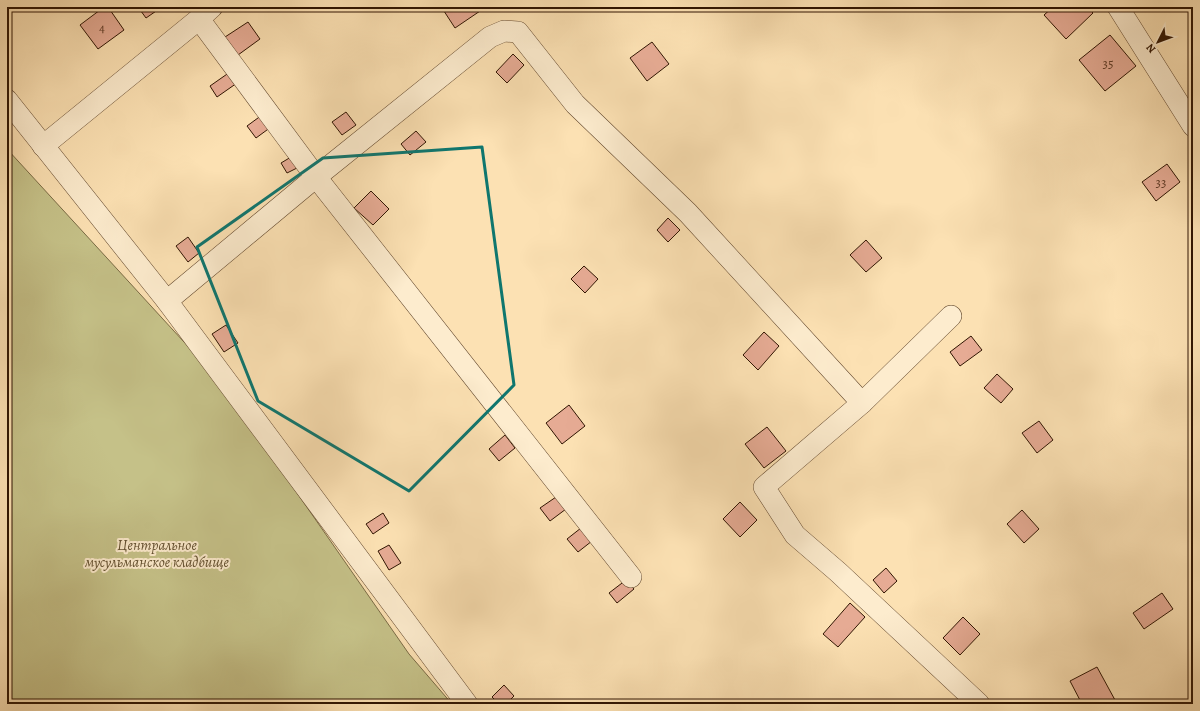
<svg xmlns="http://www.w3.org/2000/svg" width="1200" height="711" viewBox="0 0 1200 711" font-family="Alegreya,serif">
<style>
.green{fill:#c5c188;stroke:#7a6b45}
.building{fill:#e6ab94;stroke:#301502}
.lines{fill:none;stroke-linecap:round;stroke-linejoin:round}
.minor-casing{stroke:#63482e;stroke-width:22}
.minor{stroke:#fdecce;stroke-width:21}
.marked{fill:none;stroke:#0f766e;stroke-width:3;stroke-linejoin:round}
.labels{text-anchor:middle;stroke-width:4;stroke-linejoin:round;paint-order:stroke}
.number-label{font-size:13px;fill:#5e3a26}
.park-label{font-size:15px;font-style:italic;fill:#645131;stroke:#fdecce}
</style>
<rect width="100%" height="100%" fill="#fce1b3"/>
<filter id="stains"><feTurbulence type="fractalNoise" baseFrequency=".005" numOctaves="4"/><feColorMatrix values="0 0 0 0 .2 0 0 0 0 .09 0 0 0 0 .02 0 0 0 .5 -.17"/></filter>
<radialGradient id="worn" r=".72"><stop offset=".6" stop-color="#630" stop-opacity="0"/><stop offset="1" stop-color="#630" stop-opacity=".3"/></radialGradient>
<!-- green -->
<path class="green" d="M7 149 195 354 247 421 409 654 452 704H7Z"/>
<!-- building -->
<g class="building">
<path d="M104 7H108L124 30 98 49 80 25Z"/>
<path d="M138 7H162L146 18Z"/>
<path d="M444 7H482L483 9 455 28 442 8Z"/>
<path d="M1053 7H1087L1093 13 1066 39 1044 15Z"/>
<path d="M248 22 260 39 238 55 225 37Z"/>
<path d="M1110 35 1136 66 1105 91 1079 60Z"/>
<path d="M652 42 669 64 647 81 630 58Z"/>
<path d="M513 54 524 65 507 83 496 72Z"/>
<path d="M230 72 237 83 217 97 210 86Z"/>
<path d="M346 112 356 125 342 135 332 122Z"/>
<path d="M262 115 271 127 256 138 247 126Z"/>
<path d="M416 131 426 142 410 155 401 144Z"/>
<path d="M291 157 297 168 287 173 281 163Z"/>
<path d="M1167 164 1180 182 1156 201 1142 182Z"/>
<path d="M371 191 389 209 373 225 354 208Z"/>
<path d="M668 218 680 230 668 242 657 230Z"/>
<path d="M188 237 199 253 188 262 176 246Z"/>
<path d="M866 240 882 258 866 272 850 255Z"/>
<path d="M584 266 598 279 585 293 571 279Z"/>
<path d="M226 325 238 343 224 352 212 334Z"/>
<path d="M764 332 779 346 758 370 743 355Z"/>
<path d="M971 336 982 350 960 366 950 352Z"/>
<path d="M997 374 1013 389 1001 403 984 388Z"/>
<path d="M569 405 585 426 562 444 546 423Z"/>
<path d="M1039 421 1053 440 1037 453 1022 433Z"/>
<path d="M767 427 786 451 764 468 745 444Z"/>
<path d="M505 435 515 448 499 461 489 449Z"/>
<path d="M556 497 566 509 550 521 540 508Z"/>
<path d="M740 502 757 520 740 537 723 519Z"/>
<path d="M1022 510 1039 529 1024 543 1007 524Z"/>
<path d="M383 513 389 523 373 534 366 524Z"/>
<path d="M581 528 592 541 578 552 567 539Z"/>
<path d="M389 545 401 563 389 570 378 551Z"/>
<path d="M886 568 897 581 884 593 873 580Z"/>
<path d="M626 580 634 589 617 603 609 593Z"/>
<path d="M1162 593 1173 609 1144 629 1133 613Z"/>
<path d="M850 603 865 617 838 647 823 634Z"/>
<path d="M963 617 980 634 960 655 943 638Z"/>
<path d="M1097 667 1115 700 1107 704H1082L1070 681Z"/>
<path d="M504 685 514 696 506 704H499L492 697Z"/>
</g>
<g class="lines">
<!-- minor casing -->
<g class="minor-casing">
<g id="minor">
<path d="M1118 7 1193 126"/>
<path d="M199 19 316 177 631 577"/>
<path d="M7 100 167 301 467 704"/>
<path d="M43 146 199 19 212 7"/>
<path d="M167 301 316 177 490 37 504 31 518 32 575 104 688 213 862 403"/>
<path d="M951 316 862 403 764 487 795 535 838 572 979 704"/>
</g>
</g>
<!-- minor -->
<use href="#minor" class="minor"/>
</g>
<!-- marked area -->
<path class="marked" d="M482 147 514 385 409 491 258 401 197 247 323 158Z"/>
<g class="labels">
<!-- number labels -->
<g class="number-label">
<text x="102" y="32">4</text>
<text x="1108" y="68">35</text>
<text x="1161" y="187">33</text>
</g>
<!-- park labels -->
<g class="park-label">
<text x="157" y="550">Центральное<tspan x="157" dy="17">мусульманское кладбище</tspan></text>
</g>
</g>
<!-- margin -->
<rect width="1200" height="711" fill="none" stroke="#fce1b3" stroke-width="24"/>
<rect x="8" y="8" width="1184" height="695" fill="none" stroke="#301502" stroke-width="2"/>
<rect x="12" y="12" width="1176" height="687" fill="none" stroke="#301502"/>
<!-- north arrow -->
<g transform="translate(1158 42) rotate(228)" stroke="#fdecce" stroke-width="3" paint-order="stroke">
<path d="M0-3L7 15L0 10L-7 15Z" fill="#301502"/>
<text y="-6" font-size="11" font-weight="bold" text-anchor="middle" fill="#301502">N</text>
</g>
<rect width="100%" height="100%" filter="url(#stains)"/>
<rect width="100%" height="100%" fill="url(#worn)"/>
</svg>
